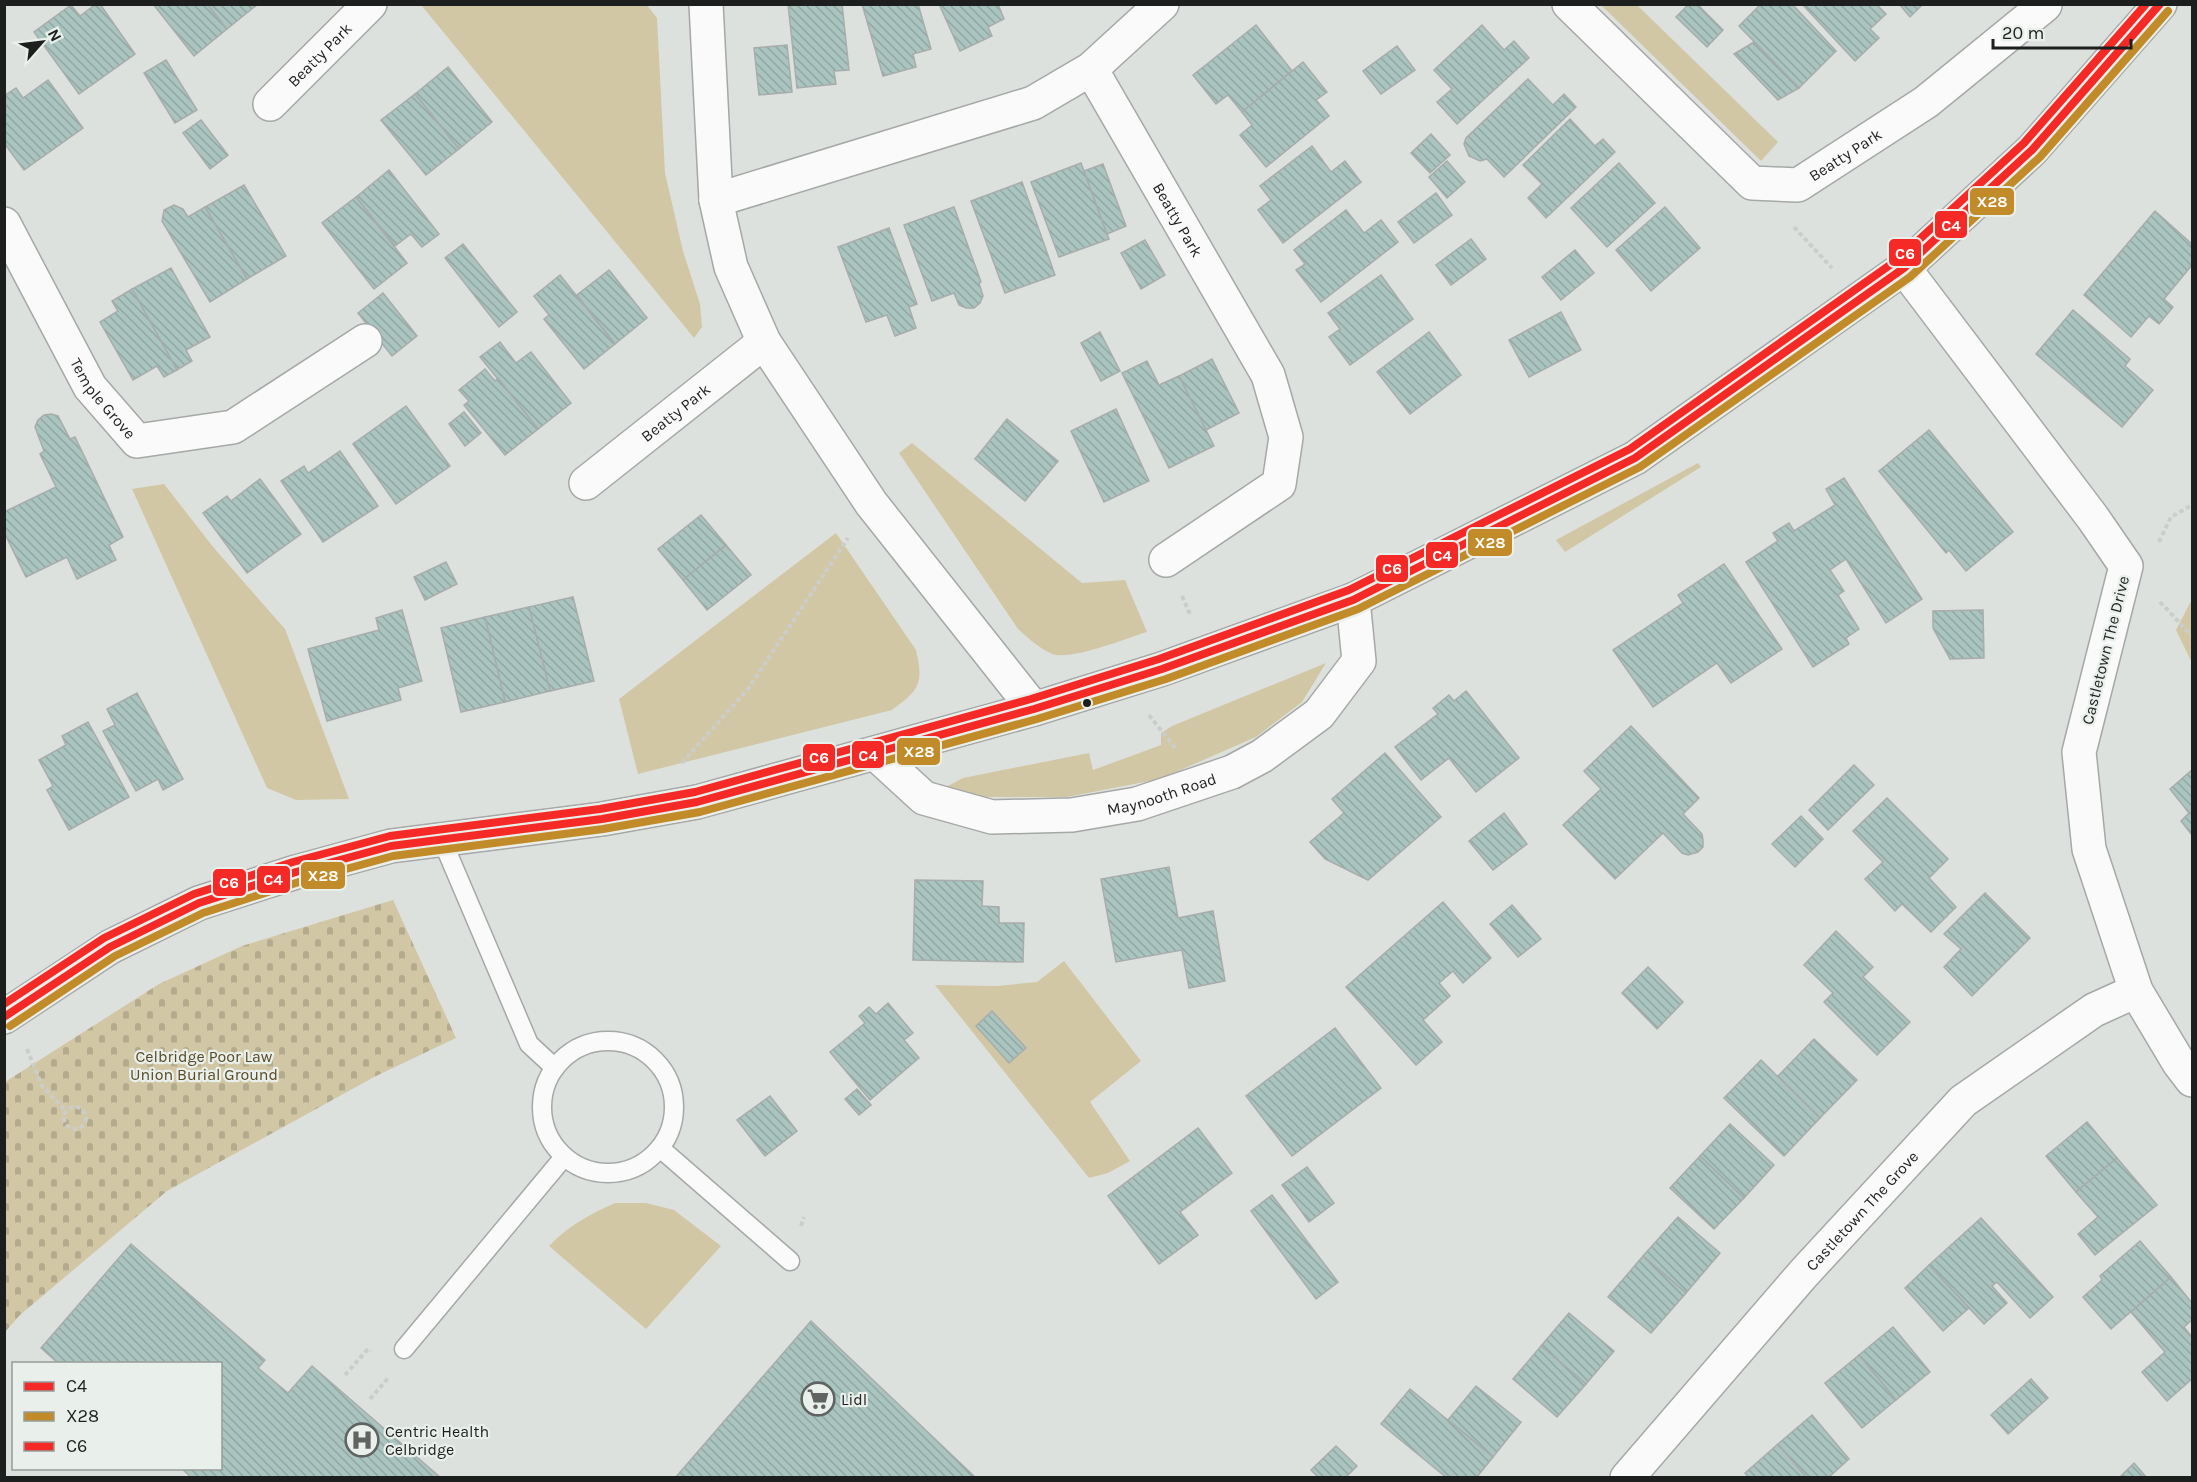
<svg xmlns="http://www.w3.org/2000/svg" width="2197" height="1482" viewBox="0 0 2197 1482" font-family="Karla,sans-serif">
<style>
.green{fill:#d2c7a4}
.cemetery{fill:url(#cemetery-stones)}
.building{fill:url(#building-back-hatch);stroke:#a8acaa;stroke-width:1.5}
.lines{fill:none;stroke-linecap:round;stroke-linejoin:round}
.service-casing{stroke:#a5a8a6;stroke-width:21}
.minor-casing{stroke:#a5a8a6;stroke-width:36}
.secondary-casing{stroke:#a5a8a6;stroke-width:36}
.path{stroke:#cbcdcb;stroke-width:4;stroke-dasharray:4.5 3;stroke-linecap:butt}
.service{stroke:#fafafa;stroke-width:18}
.minor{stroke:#fafafa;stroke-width:33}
.secondary{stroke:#f0f0ee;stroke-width:33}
.bus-1-casing{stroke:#e9efea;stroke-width:12}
.bus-2-casing{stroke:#e9efea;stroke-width:12}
.bus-3-casing{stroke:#e9efea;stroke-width:12}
.bus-1{stroke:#f52a26;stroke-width:8}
.bus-2{stroke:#c28b29;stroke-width:8}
.bus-3{stroke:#f52a26;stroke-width:8}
.bus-dot{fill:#1d1f1e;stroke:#e9efea;stroke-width:2}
.labels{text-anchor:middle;stroke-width:4.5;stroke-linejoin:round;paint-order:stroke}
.street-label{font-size:16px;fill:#1d1f1e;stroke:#e9efea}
.park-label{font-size:16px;fill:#584a24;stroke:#e9efea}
.poi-label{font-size:16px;fill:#1d1f1e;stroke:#e9efea;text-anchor:start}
.line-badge{stroke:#e9efea;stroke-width:2}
.badge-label{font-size:16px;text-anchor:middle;font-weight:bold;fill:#fff}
</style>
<defs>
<pattern id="cemetery-stones" width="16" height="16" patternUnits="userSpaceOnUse" patternTransform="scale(1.5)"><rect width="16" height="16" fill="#d2c7a4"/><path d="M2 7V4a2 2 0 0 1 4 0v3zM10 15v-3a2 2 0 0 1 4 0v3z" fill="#b4aa8d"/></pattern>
<pattern id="building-back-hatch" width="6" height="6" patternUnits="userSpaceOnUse" patternTransform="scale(1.5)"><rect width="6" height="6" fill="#aac4bf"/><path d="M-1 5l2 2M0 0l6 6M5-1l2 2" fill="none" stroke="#92a8a4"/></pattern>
</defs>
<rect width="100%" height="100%" fill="#dde1de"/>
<!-- green -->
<g class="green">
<path d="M432 5H647L657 18 665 173 683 251 700 304 702 327 694 338 422 6Z"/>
<path d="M1601 5H1637L1778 142 1761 161Z"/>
<path d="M912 443 1082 583 1125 580 1147 632C1127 638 1071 661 1052 654 1039 648 1029 639 1018 629L899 453Z"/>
<path d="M1698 463 1701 467 1565 552 1556 540Z"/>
<path d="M164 484 214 548 285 629 349 799 296 800 267 788 132 489Z"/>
<path d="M836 533 916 650C924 685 919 690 892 710L638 774 619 699Z"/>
<path d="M2192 599V663L2176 630Z"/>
<path d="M1326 663 1302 702 1256 737 1160 779 1067 797H975L946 787 963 778 1089 753 1093 770 1161 745V733L1172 726Z"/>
<path d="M1064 961 1141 1061 1090 1102 1130 1161 1108 1173 1089 1178 935 985 997 986 1037 982Z"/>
<path d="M615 1203H646L674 1210 721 1246 646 1329 549 1246C568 1226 590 1214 615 1203Z"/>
</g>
<!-- cemetery -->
<path class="cemetery" d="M393 900 456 1038 376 1076 167 1191 20 1315 5 1332V1082L159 984 242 946Z"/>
<!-- building -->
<g class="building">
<path d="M96 4H100L135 54 79 94 34 32 71 5 80 16Z"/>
<path d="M153 4H207L227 29 194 56Z"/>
<path d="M207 4H258L227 29Z"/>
<path d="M788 4H842L849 70 834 71 836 84 797 88Z"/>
<path d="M862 4H918L931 49 913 54 916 67 883 76Z"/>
<path d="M939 4H998L1004 19 988 27 992 36 960 51Z"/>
<path d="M1689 4H1697L1723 30 1707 47 1676 17Z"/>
<path d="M1761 4H1792L1836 51 1799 88 1739 26Z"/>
<path d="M1802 4H1876L1886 14 1870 29 1879 38 1855 61Z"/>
<path d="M1899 4H1923L1910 17Z"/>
<path d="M1256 25 1292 71 1242 112 1228 95 1216 104 1193 75Z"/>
<path d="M1482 25 1504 50 1514 41 1529 58 1457 124 1437 102 1452 89 1434 70Z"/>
<path d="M1754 42 1799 88 1778 100 1734 54Z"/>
<path d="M787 45 792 92 759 95 754 48Z"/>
<path d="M1397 46 1415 70 1381 94 1363 71Z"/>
<path d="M166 60 197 110 175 123 144 73Z"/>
<path d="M1303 62 1327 92 1316 100 1329 116 1266 167 1240 135 1252 125 1242 112Z"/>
<path d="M448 67 492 122 459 149 415 94Z"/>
<path d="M1528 79 1553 105 1564 94 1576 107 1504 177 1487 159 1480 161 1469 156 1464 144 1466 138Z"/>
<path d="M48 80 83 128 24 170 4 143V96L16 88 23 98Z"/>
<path d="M415 94 459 149 426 175 381 120Z"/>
<path d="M1570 119 1595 146 1603 139 1615 152 1546 218 1528 198 1542 184 1523 165Z"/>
<path d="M201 120 228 155 210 169 183 133Z"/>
<path d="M1431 134 1450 155 1430 173 1411 153Z"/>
<path d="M1312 146 1331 172 1345 161 1361 182 1283 243 1258 210 1271 200 1260 186Z"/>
<path d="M1447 161 1465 182 1447 198 1429 177Z"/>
<path d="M1081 163 1109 239 1059 257 1031 182Z"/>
<path d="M1619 163 1655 203 1607 247 1571 208Z"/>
<path d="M1103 164 1126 226 1107 234 1084 171Z"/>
<path d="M389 170 439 234 422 247 411 234 395 246 356 197Z"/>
<path d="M1022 182 1055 275 1005 293 971 201Z"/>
<path d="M244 185 286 256 247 279 205 207Z"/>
<path d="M1436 193 1452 215 1414 243 1398 222Z"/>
<path d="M356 197 407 263 374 289 322 223Z"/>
<path d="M174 205 183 209 188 217 205 207 247 279 210 302 162 221 164 210Z"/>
<path d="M954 207 981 282 979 283 983 296 980 303 974 308H966L959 305 954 293 932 301 904 225Z"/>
<path d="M1665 207 1700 248 1651 291 1616 250Z"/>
<path d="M1346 210 1364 233 1381 220 1398 242 1321 302 1296 270 1305 264 1294 250Z"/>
<path d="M2155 211 2192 244V265L2164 299 2173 307 2159 324 2149 316 2131 337 2084 295Z"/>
<path d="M889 228 917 304 909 307 916 328 895 336 887 315 866 322 838 247Z"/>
<path d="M1471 239 1486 259 1451 285 1436 265Z"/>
<path d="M1145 240 1165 275 1141 289 1121 253Z"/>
<path d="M463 244 517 312 499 327 445 258Z"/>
<path d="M1575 250 1594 273 1561 300 1542 277Z"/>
<path d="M171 268 210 337 186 350 192 361 177 370 132 289Z"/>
<path d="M609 270 647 318 615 344 577 295Z"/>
<path d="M560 275 615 344 584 369 544 319 549 315 534 296Z"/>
<path d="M1381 275 1413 319 1350 365 1329 337 1340 329 1328 313Z"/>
<path d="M132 289 177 370 164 377 157 366 133 380 100 322 118 311 112 301Z"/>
<path d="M383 293 417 336 392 356 358 313Z"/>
<path d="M2073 310 2130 359 2125 366 2153 390 2122 427 2036 354Z"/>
<path d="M1561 312 1581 350 1529 377 1509 340Z"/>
<path d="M1100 332 1120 371 1101 381 1081 343Z"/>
<path d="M1429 332 1461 375 1410 414 1377 372Z"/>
<path d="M500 342 516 363 531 352 571 403 538 429 480 357Z"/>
<path d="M1212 359 1239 413 1206 430 1179 376Z"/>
<path d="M1147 361 1159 385 1179 376 1214 446 1169 468 1122 373Z"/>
<path d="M485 369 495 381 498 378 538 429 505 455 464 405 469 401 459 390Z"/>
<path d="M406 406 450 466 396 504 353 444Z"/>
<path d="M1116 409 1149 481 1104 502 1071 431Z"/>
<path d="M464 412 481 433 465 446 449 424Z"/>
<path d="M51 414 58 416 70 439 75 437 123 537 109 545 116 560 77 579 67 557 26 577 4 532V512L56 487 40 454 44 451 35 427 38 420 44 415Z"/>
<path d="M1007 419 1058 461 1025 501 975 459Z"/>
<path d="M1929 430 2013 532 1966 571 1949 550 1946 553 1879 471Z"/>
<path d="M340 451 378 506 323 542 281 481 304 466 308 473Z"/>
<path d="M1844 478 1922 599 1886 623 1846 559 1830 570 1844 591 1838 595 1859 629 1846 638 1849 644 1813 667 1746 562 1778 541 1773 533 1789 523 1794 531 1835 505 1826 489Z"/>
<path d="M260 479 301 534 247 573 203 513 227 496 231 501Z"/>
<path d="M701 515 726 545 683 580 658 549Z"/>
<path d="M726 545 751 575 707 610 683 580Z"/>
<path d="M446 562 457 584 425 600 414 577Z"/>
<path d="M1724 564 1782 649 1731 683 1717 663 1653 707 1613 650 1683 603 1678 595Z"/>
<path d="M573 597 594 681 550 691 529 607Z"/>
<path d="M529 607 550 691 505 702 485 617Z"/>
<path d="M402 610 422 681 398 688 401 700 327 721 308 649 379 630 376 618Z"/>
<path d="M1983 610 1984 658 1950 659 1933 628V611Z"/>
<path d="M485 617 505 702 461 712 441 628Z"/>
<path d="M1466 691 1519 758 1476 792 1449 758 1421 780 1395 747 1438 714 1433 708 1449 695 1454 701Z"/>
<path d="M137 693 183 779 163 790 158 779 136 791 103 731 115 725 107 709Z"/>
<path d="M88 722 129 797 69 830 47 790 53 786 39 760 66 745 62 736Z"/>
<path d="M1631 726 1699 798 1683 814 1702 834 1703 840V847L1698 852 1688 855 1682 853 1663 833 1615 879 1563 825 1601 789 1584 771Z"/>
<path d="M1385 753 1441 817 1368 880 1325 859 1310 842 1344 813 1332 799Z"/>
<path d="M1854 765 1874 785 1828 830 1809 810Z"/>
<path d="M2192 770V835L2181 821 2189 813 2170 789Z"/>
<path d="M1887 798 1948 859 1929 878 1956 907 1931 932 1902 904 1895 911 1865 879 1883 862 1853 831Z"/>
<path d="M1504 813 1527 844 1493 870 1469 841Z"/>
<path d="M1801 816 1823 839 1795 867 1772 844Z"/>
<path d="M1169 867 1178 918 1213 911 1225 981 1189 988 1182 950 1116 962 1101 879Z"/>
<path d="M915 880 983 881 982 906 999 907V923H1024L1023 962 913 960Z"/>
<path d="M1985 893 2030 938 1972 996 1944 967 1961 949 1944 934Z"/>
<path d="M1443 902 1491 958 1463 983 1453 971 1439 983 1450 996 1423 1020 1442 1042 1416 1065 1346 987Z"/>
<path d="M1512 905 1541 939 1518 957 1490 924Z"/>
<path d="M1836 931 1873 967 1863 977 1910 1022 1877 1055 1824 1002 1833 993 1804 965Z"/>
<path d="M1648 967 1683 1002 1657 1029 1622 993Z"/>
<path d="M888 1003 913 1033 904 1040 919 1058 870 1100 830 1052 865 1023 859 1016 869 1007 876 1014Z"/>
<path d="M992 1011 1026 1048 1009 1063 976 1026Z"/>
<path d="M1335 1028 1381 1088 1292 1156 1246 1096Z"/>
<path d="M1814 1039 1857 1080 1820 1118 1778 1076Z"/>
<path d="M1761 1060 1820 1118 1784 1156 1724 1098Z"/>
<path d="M857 1089 871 1105 859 1115 845 1099Z"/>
<path d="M770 1096 797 1131 765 1156 737 1120Z"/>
<path d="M2087 1122 2117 1158 2076 1192 2046 1156Z"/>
<path d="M1730 1124 1774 1165 1744 1198 1700 1156Z"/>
<path d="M1198 1128 1232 1173 1180 1212 1198 1235 1159 1264 1108 1196Z"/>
<path d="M1700 1156 1744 1198 1714 1229 1670 1188Z"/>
<path d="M2117 1158 2157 1205 2095 1255 2078 1234 2098 1217 2076 1192Z"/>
<path d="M1307 1167 1334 1203 1309 1222 1282 1185Z"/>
<path d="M1272 1195 1338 1282 1316 1299 1251 1211Z"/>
<path d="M1678 1217 1720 1253 1686 1293 1643 1256Z"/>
<path d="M1981 1218 2053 1297 2030 1318 1997 1282 1992 1286 2007 1303 1984 1324 1929 1265Z"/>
<path d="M2140 1241 2171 1277 2111 1329 2083 1297 2102 1280 2100 1276Z"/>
<path d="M131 1244 265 1360 258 1368 288 1393 312 1366 441 1478H192L181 1468H220V1364H59L41 1348Z"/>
<path d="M1643 1256 1686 1293 1651 1333 1608 1297Z"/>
<path d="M1929 1265 1969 1308 1943 1331 1905 1288Z"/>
<path d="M2171 1277 2192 1303V1320L2184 1327 2192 1337V1379L2167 1401 2142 1372 2165 1352 2131 1312Z"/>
<path d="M1569 1313 1614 1351 1586 1384 1541 1346Z"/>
<path d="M811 1321 976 1478H675Z"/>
<path d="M1893 1327 1930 1372 1896 1400 1859 1355Z"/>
<path d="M1541 1346 1586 1384 1557 1417 1513 1379Z"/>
<path d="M1859 1355 1896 1400 1862 1428 1825 1383Z"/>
<path d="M2031 1379 2048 1398 2008 1434 1991 1415Z"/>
<path d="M1476 1386 1521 1422 1493 1457 1448 1420Z"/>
<path d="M1410 1389 1493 1457 1476 1478H1447L1381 1424Z"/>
<path d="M1812 1415 1849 1459 1828 1478H1807L1778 1444Z"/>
<path d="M1778 1444 1807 1478H1749L1745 1473Z"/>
<path d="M1336 1446 1357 1466 1345 1478H1319L1311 1470Z"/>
<path d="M2134 1463 2147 1478H2119Z"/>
</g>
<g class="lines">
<!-- service casing -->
<g class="service-casing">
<g id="service">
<path d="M442 840 529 1044 555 1068"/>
<circle cx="608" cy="1107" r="66"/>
<path d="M660 1148 790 1261"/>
<path d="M404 1349 564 1157"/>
</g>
</g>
<!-- minor casing -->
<g class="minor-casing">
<g id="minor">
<path d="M706 4 716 200 731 267 764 342 871 503 1034 709"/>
<path id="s1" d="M1569 4 1752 183 1798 185 1926 102 2045 5"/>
<path id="s2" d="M1091 69 1268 375 1286 437 1279 484 1166 560"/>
<path id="s3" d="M270 104 370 4"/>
<path d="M716 200 1033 103 1091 69 1162 4"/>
<path id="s4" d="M4 224 90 387 137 441 233 427 365 341"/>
<path d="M1904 268 2093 518 2126 566 2079 752 2089 849 2136 991 2179 1063 2192 1080"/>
<path id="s5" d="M586 483 764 342"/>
<path id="s6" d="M876 754 924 798 992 817 1072 815 1137 804 1232 772 1262 756 1319 714 1359 661 1353 600"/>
<path id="s7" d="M1627 1478 1804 1273 1963 1101 2094 1010 2136 991"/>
</g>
</g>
<!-- secondary casing -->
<g class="secondary-casing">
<path id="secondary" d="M4 1017 110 947 199 903 296 872 391 846 602 819 697 802 1034 709 1162 669 1353 600 1635 458 1904 268 2032 150 2160 4"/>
</g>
<!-- path -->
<g class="path">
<path d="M1794 227 1832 268"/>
<path d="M2159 542 2171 517 2192 505"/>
<path d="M1182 596 1190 614"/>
<path d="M2160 602 2192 636"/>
<path d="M1149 715 1176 749"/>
<path d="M682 763 748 689 848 538"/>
<path d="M27 1049 42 1086 66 1111"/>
<circle cx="75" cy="1118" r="11"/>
<path d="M801 1226 804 1217"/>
<path d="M345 1375 368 1349 371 1351"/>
<path d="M370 1399 389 1377"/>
</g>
<!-- service -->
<use href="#service" class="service"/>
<!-- minor -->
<use href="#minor" class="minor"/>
<!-- secondary -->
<use href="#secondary" class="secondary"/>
<!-- bus-1 casing -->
<g class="bus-1-casing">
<path id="bus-1" d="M4 1017 110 947 199 903 296 872 391 846 602 819 697 802 1034 709 1162 669 1353 600 1635 458 1904 268 2032 150 2160 4"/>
</g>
<!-- bus-2 casing -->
<g class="bus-2-casing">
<path id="bus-2" d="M10 1026 115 956 203 913 299 882 393 856 603 829 700 812 1037 719 1166 679 1358 609 1640 467 1910 277 2040 157 2168 11"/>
</g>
<!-- bus-3 casing -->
<g class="bus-3-casing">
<path id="bus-3" d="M4 1004 104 938 194 894 293 862 390 836 600 809 695 792 1031 699 1159 659 1349 590 1630 449 1897 260 2024 143 2146 4"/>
</g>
<!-- bus-1 -->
<use href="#bus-1" class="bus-1"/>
<!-- bus-2 -->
<use href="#bus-2" class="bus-2"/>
<!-- bus-3 -->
<use href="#bus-3" class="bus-3"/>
</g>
<!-- icons -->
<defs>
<g id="supermarket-ring" transform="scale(1.725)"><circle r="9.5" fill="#e9efea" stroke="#606361" stroke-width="1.5"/><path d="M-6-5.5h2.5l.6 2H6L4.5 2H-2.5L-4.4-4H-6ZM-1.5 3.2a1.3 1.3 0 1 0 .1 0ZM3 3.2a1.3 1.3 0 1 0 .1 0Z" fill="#606361"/></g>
<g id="hospital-ring" transform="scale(1.725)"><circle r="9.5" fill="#e9efea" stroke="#606361" stroke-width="1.5"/><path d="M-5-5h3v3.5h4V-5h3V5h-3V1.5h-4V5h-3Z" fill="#606361"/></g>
</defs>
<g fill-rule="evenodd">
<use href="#supermarket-ring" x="818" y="1399"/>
<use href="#hospital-ring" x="362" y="1440"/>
</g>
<!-- markers -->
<circle class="bus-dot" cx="1087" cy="703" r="5"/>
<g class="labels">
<!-- street labels -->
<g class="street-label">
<text dy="6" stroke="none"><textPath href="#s3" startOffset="70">Beatty Park</textPath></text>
<text dy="6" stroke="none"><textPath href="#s1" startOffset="358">Beatty Park</textPath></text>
<text dy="6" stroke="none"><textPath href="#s2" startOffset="174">Beatty Park</textPath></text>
<text dy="6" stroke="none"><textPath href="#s4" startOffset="201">Temple Grove</textPath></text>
<text dy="6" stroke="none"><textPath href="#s5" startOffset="114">Beatty Park</textPath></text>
<text transform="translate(2105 650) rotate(-76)" y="6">Castletown The Drive</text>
<text dy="6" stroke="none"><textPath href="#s6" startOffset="308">Maynooth Road</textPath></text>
<text dy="6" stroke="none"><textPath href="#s7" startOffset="356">Castletown The Grove</textPath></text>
</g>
<!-- park labels -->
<g class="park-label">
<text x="204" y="1062">Celbridge Poor Law<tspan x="204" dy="18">Union Burial Ground</tspan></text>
</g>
<!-- poi labels -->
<g class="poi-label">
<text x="841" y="1405">Lidl</text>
<text x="385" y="1437">Centric Health<tspan x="385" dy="18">Celbridge</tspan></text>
</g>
</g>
<g class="line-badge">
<rect x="1969" y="187" width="46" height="29" rx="6" fill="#c28b29"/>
<rect x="1934" y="210" width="34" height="29" rx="6" fill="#f52a26"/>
<rect x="1888" y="238" width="34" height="29" rx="6" fill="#f52a26"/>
<rect x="1467" y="528" width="46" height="29" rx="6" fill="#c28b29"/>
<rect x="1425" y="541" width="34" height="28" rx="6" fill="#f52a26"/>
<rect x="1375" y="554" width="34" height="29" rx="6" fill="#f52a26"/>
<rect x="896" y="737" width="45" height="29" rx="6" fill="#c28b29"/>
<rect x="851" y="740" width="34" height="29" rx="6" fill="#f52a26"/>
<rect x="802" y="743" width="34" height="29" rx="6" fill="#f52a26"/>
<rect x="300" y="861" width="46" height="29" rx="6" fill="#c28b29"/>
<rect x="256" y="865" width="35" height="29" rx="6" fill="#f52a26"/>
<rect x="212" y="868" width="35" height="29" rx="6" fill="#f52a26"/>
</g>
<g class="badge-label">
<text x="1992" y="207">X28</text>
<text x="1951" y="231">C4</text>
<text x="1905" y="259">C6</text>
<text x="1490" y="548">X28</text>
<text x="1442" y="561">C4</text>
<text x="1392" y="574">C6</text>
<text x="919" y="757">X28</text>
<text x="868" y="761">C4</text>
<text x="819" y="763">C6</text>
<text x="323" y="881">X28</text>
<text x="273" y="885">C4</text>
<text x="229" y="888">C6</text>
</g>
<!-- border -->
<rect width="2197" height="1482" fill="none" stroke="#1d1f1e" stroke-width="12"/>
<!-- legend -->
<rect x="12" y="1362" width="210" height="108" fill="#e9efea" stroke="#979c98" stroke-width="1.5"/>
<rect x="24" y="1382" width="30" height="9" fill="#f52a26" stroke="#979c98" stroke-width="1.5"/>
<text x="66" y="1392" font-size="18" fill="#1d1f1e">C4</text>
<rect x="24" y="1412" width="30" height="9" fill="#c28b29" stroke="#979c98" stroke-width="1.5"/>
<text x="66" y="1422" font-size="18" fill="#1d1f1e">X28</text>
<rect x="24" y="1442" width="30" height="9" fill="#f52a26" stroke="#979c98" stroke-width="1.5"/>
<text x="66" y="1452" font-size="18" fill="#1d1f1e">C6</text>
<!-- north arrow -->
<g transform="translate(42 42) rotate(62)" stroke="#e9efea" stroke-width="4.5" paint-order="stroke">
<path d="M0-4.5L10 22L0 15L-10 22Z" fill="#1d1f1e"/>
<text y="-9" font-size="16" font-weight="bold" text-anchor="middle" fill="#1d1f1e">N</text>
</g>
<!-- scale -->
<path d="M1993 39v9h138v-9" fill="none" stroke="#1d1f1e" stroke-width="3"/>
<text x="2002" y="39" font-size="18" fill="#1d1f1e" stroke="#e9efea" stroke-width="4.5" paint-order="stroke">20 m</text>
</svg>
